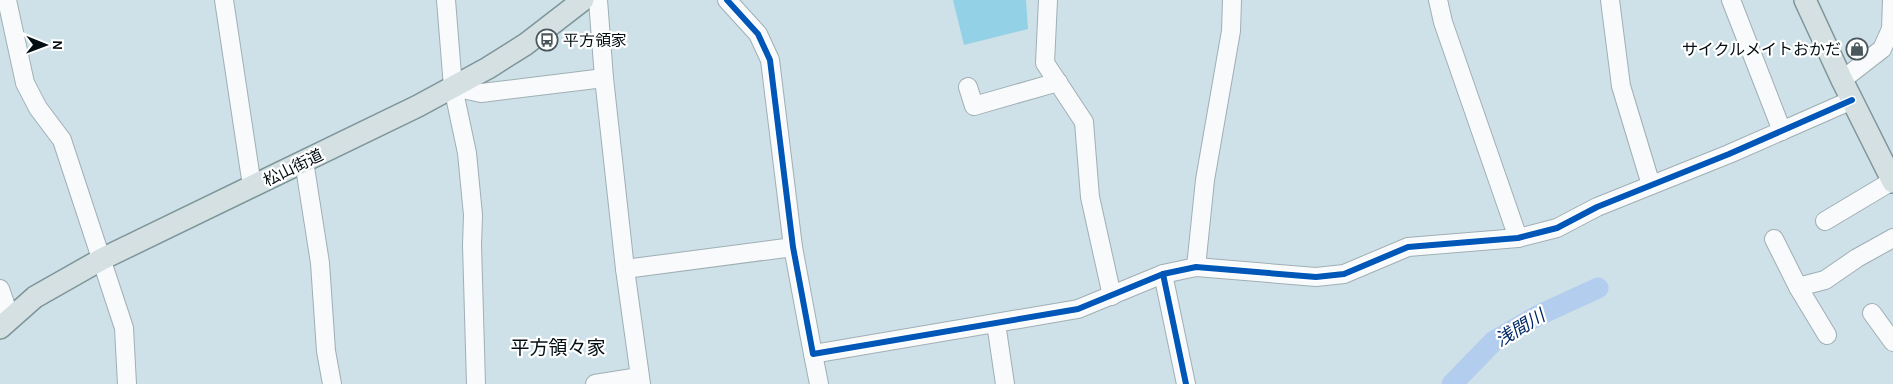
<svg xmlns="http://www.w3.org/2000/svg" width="1893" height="384" viewBox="0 0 1893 384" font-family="Karla,'Noto Sans JP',sans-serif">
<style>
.green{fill:#93d2e6}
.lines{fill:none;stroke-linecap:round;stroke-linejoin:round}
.river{stroke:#b3cdee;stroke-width:21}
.minor-casing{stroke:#a0afb4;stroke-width:20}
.major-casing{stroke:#7d9599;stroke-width:24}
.minor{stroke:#f8fafc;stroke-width:18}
.major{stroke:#d5e0e2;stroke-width:21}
.cycleway-casing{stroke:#fff;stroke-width:9}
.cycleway{stroke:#0057b8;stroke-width:6}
.labels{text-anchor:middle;stroke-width:4.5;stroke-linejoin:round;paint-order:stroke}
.poi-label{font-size:16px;fill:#030e12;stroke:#fff;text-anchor:start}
.street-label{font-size:16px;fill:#030e12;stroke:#fff}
.water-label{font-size:18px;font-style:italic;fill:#002866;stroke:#fff}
.quarter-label{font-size:19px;fill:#030e12;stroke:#fff}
</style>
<rect width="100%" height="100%" fill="#cee1e8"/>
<!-- green -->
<path class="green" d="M953 0H1026L1028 29 964 45Z"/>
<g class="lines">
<!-- river -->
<path class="river" d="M1452 384 1494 341 1537 316 1598 288"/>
<!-- minor casing -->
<g class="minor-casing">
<g id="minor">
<path d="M7 0 25 83 38 108 62 140 124 328 127 384"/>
<path d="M224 0 252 186"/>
<path d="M446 0 453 87 467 153 473 215 472 245 476 384"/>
<path d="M598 0 604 78 625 269 641 384"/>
<path d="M727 0 758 34 770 60 793 247 813 354 1078 309 1163 274"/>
<path d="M1048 0 1045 63 1084 122 1090 197 1112 296"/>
<path d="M1438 0 1443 22 1518 238"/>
<path d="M1610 0 1621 86 1651 185"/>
<path d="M1731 0 1782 131"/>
<path d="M1842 80 1882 49 1891 29 1892 0"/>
<path d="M453 87 481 93 604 78"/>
<path d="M968 87 974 106 1058 82"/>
<path d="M304 161 320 263 326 351 332 384"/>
<path d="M1825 221 1892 181"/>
<path d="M1774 239 1798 287 1827 335"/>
<path d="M1196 267 1205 180 1231 31 1232 0"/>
<path d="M625 269 793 247"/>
<path d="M1798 287 1825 280 1857 258 1893 238"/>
<path d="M0 289 10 318"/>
<path d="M1872 313 1893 342"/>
<path d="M996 323 1005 384"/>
<path d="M813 354 819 384"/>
<path d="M595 384 639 377"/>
<path d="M1186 384 1163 274 1196 267 1316 277 1344 274 1408 247 1518 238 1557 228 1597 207 1729 154 1852 100"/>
</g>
</g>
<!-- major casing -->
<g class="major-casing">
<g id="major">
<path d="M1805 0 1842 80 1893 182"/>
<path d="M0 328 35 297 102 259 418 106 488 68 526 44 583 0"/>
</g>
</g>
<!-- minor -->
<use href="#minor" class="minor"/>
<!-- major -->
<use href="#major" class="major"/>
<!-- cycleway casing -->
<g class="cycleway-casing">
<g id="cycleway">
<path d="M727 0 758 34 770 60 793 247 813 354 1078 309 1163 274"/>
<path d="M1186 384 1163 274 1196 267 1316 277 1344 274 1408 247 1518 238 1557 228 1597 207 1729 154 1852 100"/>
</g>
</g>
<!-- cycleway -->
<use href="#cycleway" class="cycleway"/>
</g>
<!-- icons -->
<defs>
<g id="bus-ring" transform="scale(1.125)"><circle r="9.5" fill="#fff" stroke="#4a585d" stroke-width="1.5"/><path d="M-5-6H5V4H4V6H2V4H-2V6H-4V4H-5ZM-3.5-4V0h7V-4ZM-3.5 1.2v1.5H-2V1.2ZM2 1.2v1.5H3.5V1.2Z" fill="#4a585d"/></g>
<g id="shop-ring" transform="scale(1.125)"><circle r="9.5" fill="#fff" stroke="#4a585d" stroke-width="1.5"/><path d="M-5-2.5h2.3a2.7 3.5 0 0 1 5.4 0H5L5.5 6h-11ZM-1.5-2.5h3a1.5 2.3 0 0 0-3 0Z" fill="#4a585d"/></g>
</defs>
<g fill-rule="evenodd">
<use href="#bus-ring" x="547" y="40"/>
<use href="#shop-ring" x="1857" y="49"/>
</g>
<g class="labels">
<!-- poi labels -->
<g class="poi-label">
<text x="563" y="46">平方領家</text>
<text x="1841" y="55" text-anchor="end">サイクルメイトおかだ</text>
</g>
<!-- street labels -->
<g class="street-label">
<text transform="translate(293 167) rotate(-26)" y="6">松山街道</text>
</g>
<!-- water labels -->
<g class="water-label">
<text transform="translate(1520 328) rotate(-31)" y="6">浅間川</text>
</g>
<!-- quarter labels -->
<g class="quarter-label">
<text x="558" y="354">平方領々家</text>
</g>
</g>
<!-- north arrow -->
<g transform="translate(45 45) rotate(91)" stroke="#ffffff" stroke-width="4" paint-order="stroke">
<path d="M0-4L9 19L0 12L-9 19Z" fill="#030e12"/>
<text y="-8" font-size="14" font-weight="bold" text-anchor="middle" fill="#030e12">N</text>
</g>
</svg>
